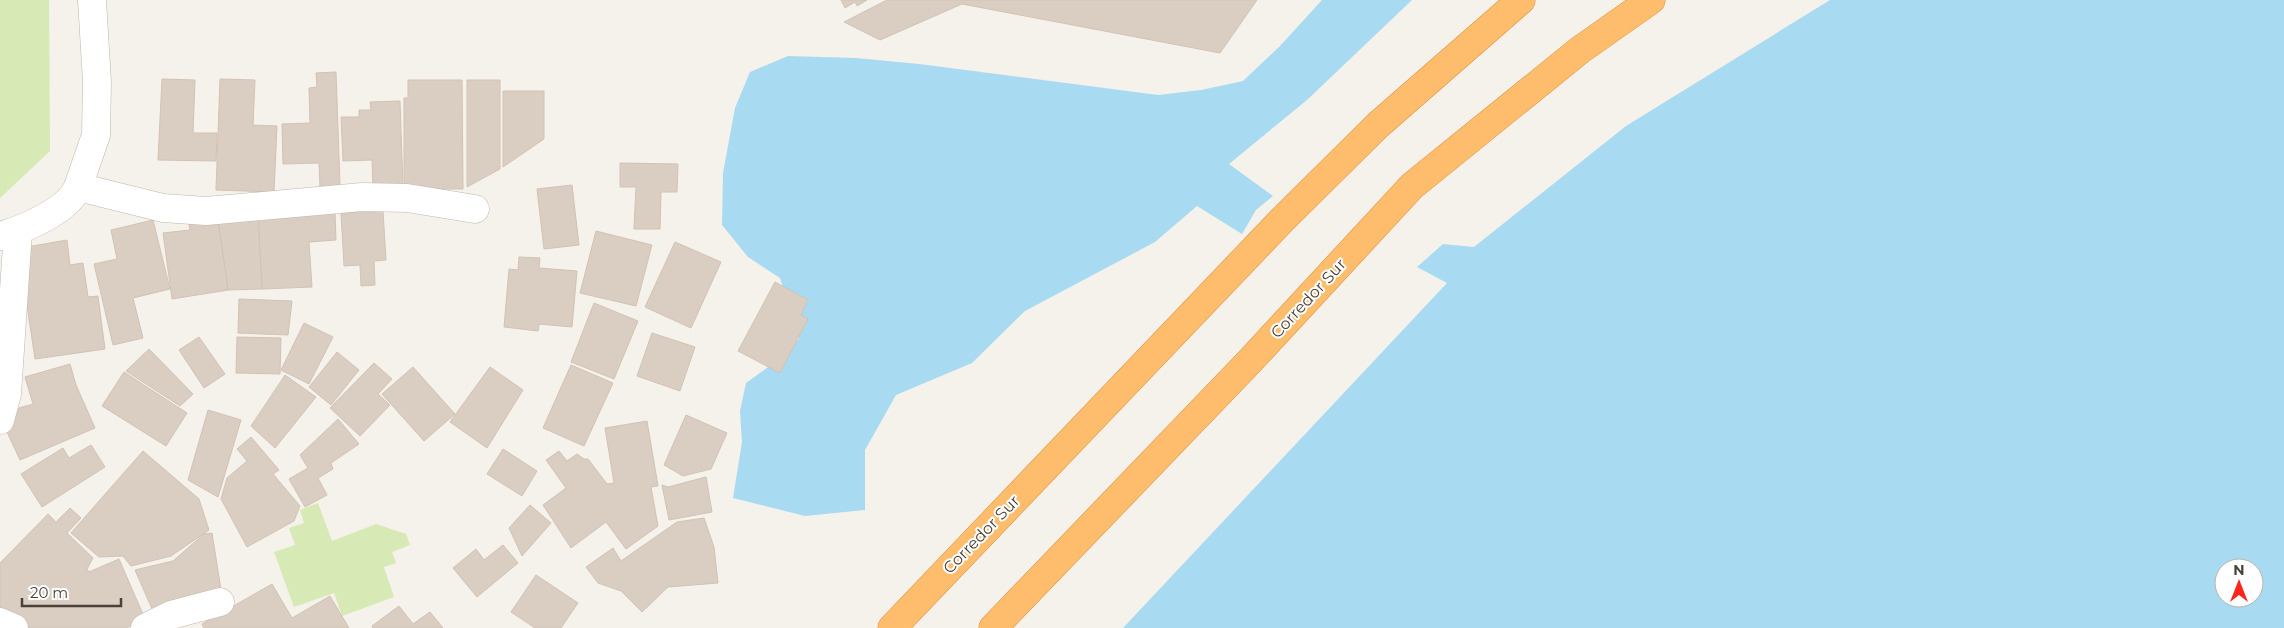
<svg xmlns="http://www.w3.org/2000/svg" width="2284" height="628" viewBox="0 0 2284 628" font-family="Montserrat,sans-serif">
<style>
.green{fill:#d7e9b4}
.water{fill:#a8dbf1;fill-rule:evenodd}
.building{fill:#dacec3;stroke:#d2c2b3}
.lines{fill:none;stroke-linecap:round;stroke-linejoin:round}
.street-casing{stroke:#c1b7ad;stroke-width:29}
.highway-casing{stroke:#de903b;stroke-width:29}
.street{stroke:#fff;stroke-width:28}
.highway{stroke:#febd6d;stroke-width:28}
.labels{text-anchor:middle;stroke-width:4;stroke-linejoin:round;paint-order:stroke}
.street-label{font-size:16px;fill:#4a4138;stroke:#fff}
</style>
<rect width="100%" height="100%" fill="#f5f1eb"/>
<!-- green -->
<g class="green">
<path d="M0 0H49L50 151 0 198Z"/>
<path d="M318 503 332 541 376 524 406 534 410 545 392 552 396 563 384 567 394 597 342 616 334 593 294 607 274 552 295 545 289 528 304 523 300 510Z"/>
</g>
<!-- water -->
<g class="water">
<path d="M1322 0H1412L1307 100 1229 164 1273 196 1256 210 1242 234 1197 206 1155 242 1025 311 972 363 896 395 865 450V510L805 516 733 498 742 442 740 411 746 383 775 362 799 339 780 278 748 257 722 225 723 173 735 108 750 72 788 56 856 58 919 64 1158 95 1201 90 1243 81 1280 46Z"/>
<path d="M1830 0H2284V628H1123L1447 283 1417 267 1443 244 1474 247 1626 126ZM2224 568H2254V598H2224Z"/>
</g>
<!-- building -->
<g class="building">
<path d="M841 0H867L857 6 855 2 845 8Z"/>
<path d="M887 0H1257L1220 53 962 4 880 40 844 22Z"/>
<path d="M336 72 340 186 320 187 319 163 283 164 282 124 310 123 309 88 317 87 316 73Z"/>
<path d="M162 79 195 80 193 133H217L216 161 158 160Z"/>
<path d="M220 79 255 80 253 125 277 126 274 192 216 190Z"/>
<path d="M408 80H462L463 189H404V98H408Z"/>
<path d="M467 80H500V169L467 187Z"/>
<path d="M503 91H544V139L503 167Z"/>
<path d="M400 101 403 188 373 189 372 160 343 161 341 117H359V110H371L370 102Z"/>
<path d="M620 163 678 164 677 192H661L660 229H634L636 187H620Z"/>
<path d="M572 185 579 245 544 249 537 189Z"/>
<path d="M383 211 386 260 374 261 375 285 361 286 360 265 344 266 341 213Z"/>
<path d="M335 212 336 240 309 242 312 287 262 289 258 215Z"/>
<path d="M258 215 262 289 228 290 218 220Z"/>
<path d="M153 220 170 289 133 298 143 338 113 345 94 264 117 259 111 230Z"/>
<path d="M218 220 228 290 172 299 163 233 190 230 189 224Z"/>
<path d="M596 231 652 245 636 306 580 293Z"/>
<path d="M67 240 70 265 83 263 88 297 98 296 105 349 35 359 24 285 21 248Z"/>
<path d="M675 242 721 262 691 328 645 307Z"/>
<path d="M519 257 540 258 539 268 577 271 572 327 539 324 538 331 504 327 509 269 518 270Z"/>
<path d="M775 282 808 300 801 315 808 319 780 373 738 351Z"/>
<path d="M239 299 292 301 288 335 238 333Z"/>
<path d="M594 303 638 321 614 379 571 362Z"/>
<path d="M304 323 333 337 309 384 281 370Z"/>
<path d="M652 333 695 347 680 391 637 376Z"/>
<path d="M199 337 225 374 204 388 179 350Z"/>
<path d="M237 337 281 338 280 374 236 373Z"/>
<path d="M149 349 193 394 180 406 126 371Z"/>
<path d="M337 352 359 370 331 405 309 387Z"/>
<path d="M374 363 392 379 378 394 390 405 360 436 330 408Z"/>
<path d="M70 364 76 385 95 428 20 460 7 432 19 408 33 404 25 377Z"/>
<path d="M571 365 613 383 584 446 543 428Z"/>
<path d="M413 367 455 414 424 441 382 394Z"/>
<path d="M490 367 523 390 487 448 450 422Z"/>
<path d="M124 372 187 413 166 446 102 406Z"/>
<path d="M285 375 316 397 275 448 251 426Z"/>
<path d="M208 410 241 420 218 497 188 480Z"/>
<path d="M686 415 727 433 711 469 683 476 664 465Z"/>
<path d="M338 419 359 444 331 463 333 469 318 478 327 495 305 507 289 479 308 468 300 455Z"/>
<path d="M647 421 658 486 651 487 658 526 626 549 606 522 571 548 543 505 566 488 546 460 559 451 567 461 577 454 584 459H588L607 484 614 483 605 428Z"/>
<path d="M251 437 279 470 273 474 300 506 294 521 247 547 221 499 227 478 247 461 237 449Z"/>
<path d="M91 445 105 467 42 507 21 474 63 448 69 458Z"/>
<path d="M503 449 537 471 522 496 487 474Z"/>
<path d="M143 451 199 499 209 530 171 556 131 566 123 556 99 557 71 533Z"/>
<path d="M706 477 712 512 669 520 662 485 668 487Z"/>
<path d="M530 505 551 523 522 556 509 528Z"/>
<path d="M70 508 81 518 67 533 93 558 87 569 89 572 119 559 145 619 126 628H26L0 618V563L48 514 56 522Z"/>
<path d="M704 518 714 547 718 583 668 587 642 612 621 591 598 583 586 567 613 548 621 561 677 522Z"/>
<path d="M212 533 222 596 156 618 135 570 173 561 204 534Z"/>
<path d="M503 545 518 563 477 597 453 568 476 549 484 560Z"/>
<path d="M536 575 578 603 561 628H535L511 612Z"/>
<path d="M272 584 292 618 330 596 349 628H204L202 624Z"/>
<path d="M399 606 413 624 430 612 443 628H373L372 626Z"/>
</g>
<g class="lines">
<!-- street casing -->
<g class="street-casing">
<g id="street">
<path d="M78 187 163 208 206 211 362 197 407 198 475 209"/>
<path d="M0 236C24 229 68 211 78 187L96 135 97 82 92 0"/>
<path d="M0 420 7 394 18 231"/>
<path d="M0 622 14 628"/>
<path d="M145 628 171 615 220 602"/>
</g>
</g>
<!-- highway casing -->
<g class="highway-casing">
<g id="highway">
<path d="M892 628 1283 219 1378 125 1521 0"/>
<path d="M993 628 1249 362 1412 186 1580 50 1651 0"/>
</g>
</g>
<!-- street -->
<use href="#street" class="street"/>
<!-- highway -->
<use href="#highway" class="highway"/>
</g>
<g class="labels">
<!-- street labels -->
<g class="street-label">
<text transform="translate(1308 298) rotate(-47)" y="6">Corredor Sur</text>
<text transform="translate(981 534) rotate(-46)" y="6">Corredor Sur</text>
</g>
</g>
<!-- north arrow -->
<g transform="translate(2239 583)"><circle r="24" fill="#ffffff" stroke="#b7b3af"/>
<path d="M0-4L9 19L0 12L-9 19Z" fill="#fa251d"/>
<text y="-8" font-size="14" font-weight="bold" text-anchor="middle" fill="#4a4138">N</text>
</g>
<!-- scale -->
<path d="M22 598v8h99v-8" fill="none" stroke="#4a4138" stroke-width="2.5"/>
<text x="30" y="598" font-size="15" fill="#4a4138" stroke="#ffffff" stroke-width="4" paint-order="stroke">20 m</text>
</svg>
